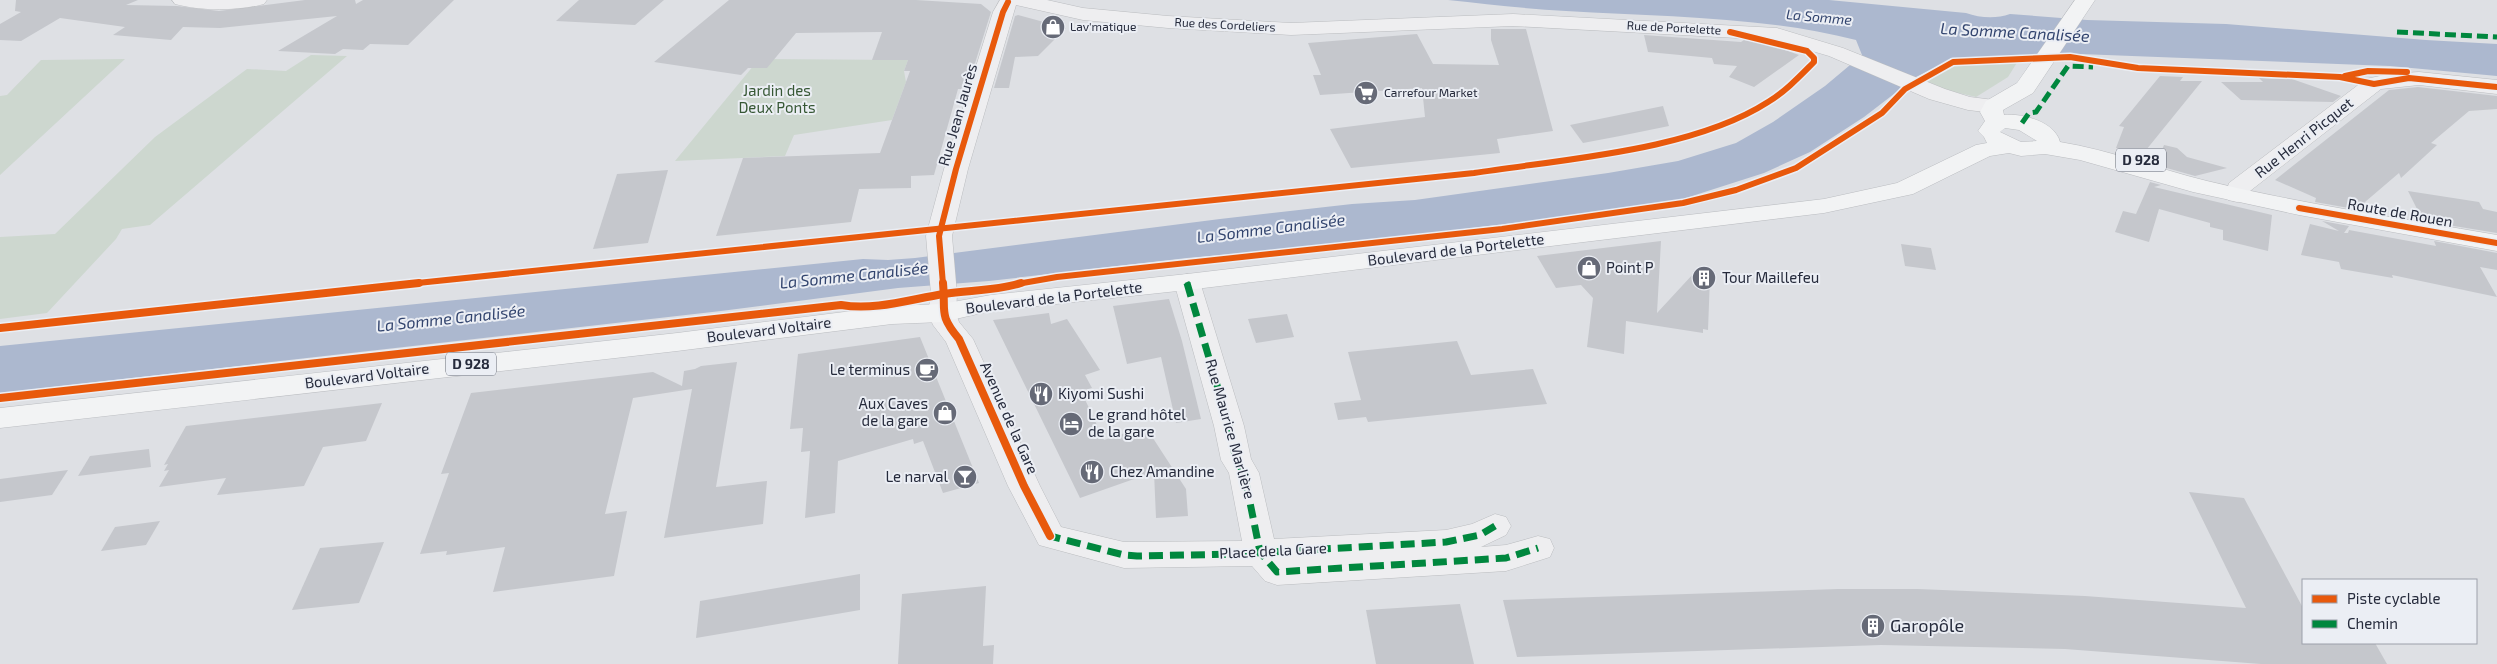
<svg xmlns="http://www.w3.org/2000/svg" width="2497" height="664" viewBox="0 0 2497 664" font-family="'Exo 2',sans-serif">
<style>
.green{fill:#cdd7cf}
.water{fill:#acb8cf}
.building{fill:#c5c7cc}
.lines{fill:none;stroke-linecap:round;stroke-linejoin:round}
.minor-casing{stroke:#bbbdc0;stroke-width:1}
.major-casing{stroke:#bbbdc1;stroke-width:1}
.minor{fill:#eeeef0;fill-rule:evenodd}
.major{fill:#f2f3f4;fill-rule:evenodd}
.quiet-far1{stroke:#00873e;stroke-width:5;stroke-dasharray:11 5;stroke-linecap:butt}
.quiet{stroke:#00873e;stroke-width:7;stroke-dasharray:14 7;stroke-linecap:butt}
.cycleway-far1-casing{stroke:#ebeef4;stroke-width:9}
.cycleway-casing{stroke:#ebeef4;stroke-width:11}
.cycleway-far1{stroke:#e8590c;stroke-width:6}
.cycleway{stroke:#e8590c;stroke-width:8}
.labels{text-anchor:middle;stroke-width:4;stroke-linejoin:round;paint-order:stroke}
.far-street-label{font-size:12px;fill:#262b3c;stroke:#ebeef4}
.far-poi-label{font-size:12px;fill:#262b3c;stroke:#ebeef4;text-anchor:start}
.far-water-label{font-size:14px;font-style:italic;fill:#32446e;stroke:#ebeef4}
.shield{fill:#ebeef4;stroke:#616673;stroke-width:1}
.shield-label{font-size:14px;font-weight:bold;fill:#262b3c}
.park-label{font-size:15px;fill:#365734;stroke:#ebeef4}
.street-label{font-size:15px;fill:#262b3c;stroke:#ebeef4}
.poi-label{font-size:15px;fill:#262b3c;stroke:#ebeef4;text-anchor:start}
.water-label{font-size:16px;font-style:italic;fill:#32446e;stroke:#ebeef4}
.near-poi-label{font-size:18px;fill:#262b3c;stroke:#ebeef4;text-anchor:start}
</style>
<rect width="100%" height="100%" fill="#dee0e4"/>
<!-- green -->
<g class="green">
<path d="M311 55 347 56 150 225 122 229 116 239 47 313 0 319V237L55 234 155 137 247 69 286 71Z"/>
<path d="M125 59 0 175V96L7 95 41 60Z"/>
<path d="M759 59 908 60 904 71 906 82 892 120 794 135 785 156 675 161Z"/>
<path d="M2018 61 2008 77 1976 97 1946 90 1926 81 1956 65Z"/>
</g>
<!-- water -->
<path class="water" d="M1448 0H1829L1966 13C1980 18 1996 19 2010 14L2087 20 2226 24 2426 40 2497 44V76L2390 66 2080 54 1951 60 1916 77 1864 117 1810 152 1764 173 1664 205 1323 246 1187 258 989 281 898 288 721 311 0 393V346L863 259 888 260 915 258 1220 219 1352 204 1415 200 1608 173 1678 161 1736 143 1773 122 1825 86 1862 55 1856 40C1762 16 1662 17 1566 11 1527 9 1487 4 1448 0Z"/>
<!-- building -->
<g class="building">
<path d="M16 0H138L126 5 177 6 219 11 305 0H355L356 4 363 0H454L408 45 370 44 363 50 343 49 335 54 278 51 337 16 220 28 183 27 171 40 113 35 125 27 60 18 21 41 0 40V24L21 12 15 11Z"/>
<path d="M579 0H664L635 25 556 21Z"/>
<path d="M729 0H916L981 4 991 12 967 89H958L934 175 911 176V188L859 189 851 222 716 236 743 158 880 153 910 71H904L908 60H872L882 32 796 33 767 68H748L741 75 654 62Z"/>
<path d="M1018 15 1066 28 1038 56 1015 57 1009 88H994L1015 16Z"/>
<path d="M1491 29H1526L1553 131 1497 139 1500 153 1351 168 1330 129 1425 117 1422 88 1320 95 1313 75H1321L1308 43 1417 34 1433 64 1499 65 1491 40Z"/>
<path d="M1644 35 1741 42 1744 40 1771 45 1799 55 1754 87 1729 77 1737 66 1714 64 1712 58 1648 52Z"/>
<path d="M2160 76 2183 77 2180 81H2202L2142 155 2116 148 2124 127 2119 126Z"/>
<path d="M2259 78 2292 79 2341 96 2333 102 2241 100 2221 82H2263Z"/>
<path d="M2418 87 2497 96V109L2469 111 2431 143 2437 145 2401 178 2399 173 2365 202 2360 210 2315 202 2316 198 2275 180 2389 90Z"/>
<path d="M1663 106 1669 126 1620 136 1583 143 1570 125Z"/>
<path d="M2164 145 2177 148 2187 157 2227 168 2195 176 2156 165Z"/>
<path d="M668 170 648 243 593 249 617 174Z"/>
<path d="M2150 182 2161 185 2154 187 2272 215 2268 251 2223 240V230L2210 227V223L2159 209 2149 242 2115 232 2123 211 2136 214Z"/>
<path d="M2408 191 2479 202 2483 209 2497 212V233L2423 221Z"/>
<path d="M2322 221 2349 226 2344 233H2348L2349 230 2436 246 2434 241 2497 253V270L2480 267 2497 297 2392 275 2393 278 2341 269 2339 262 2301 255 2310 224 2339 231Z"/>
<path d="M1661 241 1657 313 1694 273 1710 277 1708 330 1703 329V333L1626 321 1624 354 1587 347 1593 298 1581 285 1556 288 1537 256Z"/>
<path d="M1901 244 1931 248 1936 270 1905 266Z"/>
<path d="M1169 299 1182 341 1201 419 1176 423 1161 357 1127 364 1113 306Z"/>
<path d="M1049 313 1051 324 1067 319 1100 370 1085 375 1092 388 1081 391 1104 440 1125 433 1129 439 1149 432 1186 489 1188 516 1156 518 1154 472 1080 498 993 320Z"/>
<path d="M1287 314 1294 337 1256 343 1248 319Z"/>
<path d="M920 337 979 483 943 493 923 441 914 444 913 439 838 461 835 513 805 518 810 451 801 452 803 428 790 429 798 354Z"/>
<path d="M1457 341 1471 375 1533 369 1547 404 1368 422 1366 417 1338 420 1334 403 1361 400 1348 352Z"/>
<path d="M737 362 716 487 767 481 763 524 664 538 692 389 633 398 605 514 627 511 614 576 493 592 505 547 446 555 447 551 420 554 449 473 441 474 471 393 653 372 682 386 684 371 695 369 701 366Z"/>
<path d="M382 403 366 441 323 447 304 486 217 495 226 478 159 487 169 470 164 471 168 464 164 465 186 426Z"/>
<path d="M149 449 151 467 78 476 90 456Z"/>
<path d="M68 470 52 495 0 502V479Z"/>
<path d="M2189 492 2244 498 2303 608V643H2375L2387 664H2261L2065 649 1881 645 1517 657 1503 600 1838 589H1918L2085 596 2246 608Z"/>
<path d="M160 521 146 545 101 551 115 527Z"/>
<path d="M384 542 359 603 292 610 320 548Z"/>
<path d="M860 574V610L696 638 700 601Z"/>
<path d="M986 586 983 646 994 645 993 664H898L902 594Z"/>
<path d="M1460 604 1474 664H1376L1366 610Z"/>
</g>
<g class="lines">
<!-- minor casing -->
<g class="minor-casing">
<g id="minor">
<path d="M172 0H267L264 4C238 11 201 11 175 4Z"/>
<path d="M1000 0H1047L1083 8 1168 16 1291 23 1513 14 1777 28 1843 48 1945 89 1970 97 2002 101 2005 106 2002 111 1994 113 1968 110 1929 99 1829 56 1775 40 1513 26 1291 35 1168 28 1083 20 1016 5 968 169 952 236 957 294 956 313 959 322 973 339 1040 486 1061 527 1124 542 1242 541 1229 473 1221 460 1214 426 1174 282 1178 276 1187 274 1196 276 1200 282 1244 426 1251 459 1259 473 1274 539 1446 530 1472 524 1495 514 1506 517 1511 526 1506 535 1481 547 1506 545 1538 536 1550 539 1554 548 1550 557 1506 571 1277 585 1265 581 1252 566 1124 568 1039 545 1008 486 946 342 933 325 928 313 931 294 926 236 944 169 993 12Z"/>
<path d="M2419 72 2497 80V94L2419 85 2381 89 2250 191 2246 200 2237 202 2228 200 2225 195 2229 183 2366 79 2389 74Z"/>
</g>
</g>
<!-- major casing -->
<g class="major-casing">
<path id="major" d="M2075 0H2095L2033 93 2003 110 2004 115C2023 113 2055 122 2060 142 2110 150 2158 169 2207 181 2302 204 2400 218 2497 235V251L2299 215 2193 192 2080 160 2045 154 2021 156 2009 153 1990 156 1913 194 1824 213 1187 290 991 311 942 322 892 324 677 351 0 428V408L677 333 892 306 942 304 991 295 1187 274 1824 199 1897 183 1976 145 1987 143 1984 137 1978 131 1985 121 1980 112 1986 101 2017 83ZM2005 128 2019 130 2037 141 2021 142 2000 132Z"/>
</g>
<!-- minor -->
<use href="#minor" class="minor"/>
<!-- major -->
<use href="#major" class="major"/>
<!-- quiet-far1 -->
<g class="quiet-far1">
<path d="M2397 32 2497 37"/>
<path d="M2022 123 2029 113 2036 112 2068 66 2093 67"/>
<path d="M1187 282 1188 284"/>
</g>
<!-- quiet -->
<g class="quiet">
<path d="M1187 283 1229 426 1236 460 1244 473 1260 552 1277 572 1506 558 1538 548"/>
<path d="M1048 533 1050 536 1124 555 1137 556 1236 554 1446 542 1480 535 1495 526"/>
</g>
<!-- cycleway-far1 casing -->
<g class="cycleway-far1-casing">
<g id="cycleway-far1">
<path d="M2345 76 2368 71 2407 72"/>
<path d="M2299 208 2497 243"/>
<path d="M408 284 1474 173C1563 159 1692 151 1768 102 1786 91 1800 76 1814 62V58L1807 51 1730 32"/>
<path d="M943 284 939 236 956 169 1003 12 1008 2"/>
<path d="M1017 284 1057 277 1502 229 1683 203 1736 190 1796 168 1882 113 1905 89 1953 62 2070 57 2138 68 2340 77 2374 84 2409 78 2497 87"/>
</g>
</g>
<!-- cycleway casing -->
<g class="cycleway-casing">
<g id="cycleway">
<path d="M943 283C946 312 938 314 959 339L1024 486 1050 536"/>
<path d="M0 328 419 283"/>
<path d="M0 398 841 305C875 311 911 299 944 294 970 290 996 291 1021 283"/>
</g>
</g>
<!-- cycleway-far1 -->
<use href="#cycleway-far1" class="cycleway-far1"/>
<!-- cycleway -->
<use href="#cycleway" class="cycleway"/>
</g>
<!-- icons -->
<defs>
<g id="shop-disc" transform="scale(1.25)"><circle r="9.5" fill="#666a77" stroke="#ebeef4"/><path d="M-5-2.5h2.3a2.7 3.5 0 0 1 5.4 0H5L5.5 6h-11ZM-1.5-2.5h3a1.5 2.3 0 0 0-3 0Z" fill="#fff"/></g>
<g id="supermarket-disc" transform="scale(1.25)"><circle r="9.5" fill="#666a77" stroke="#ebeef4"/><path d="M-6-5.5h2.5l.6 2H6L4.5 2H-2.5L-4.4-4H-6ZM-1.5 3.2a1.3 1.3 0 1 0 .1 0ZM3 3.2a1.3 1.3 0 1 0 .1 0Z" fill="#fff"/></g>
<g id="building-disc" transform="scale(1.25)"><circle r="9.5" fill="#666a77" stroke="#ebeef4"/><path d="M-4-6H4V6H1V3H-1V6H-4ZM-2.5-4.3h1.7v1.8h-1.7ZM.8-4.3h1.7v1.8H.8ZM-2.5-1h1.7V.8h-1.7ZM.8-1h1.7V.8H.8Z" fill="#fff"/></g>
<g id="cafe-disc" transform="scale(1.25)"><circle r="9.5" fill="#666a77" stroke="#ebeef4"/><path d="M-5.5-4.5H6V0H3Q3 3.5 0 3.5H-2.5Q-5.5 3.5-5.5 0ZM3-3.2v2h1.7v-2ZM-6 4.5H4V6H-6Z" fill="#fff"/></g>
<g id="restaurant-disc" transform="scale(1.25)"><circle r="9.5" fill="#666a77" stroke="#ebeef4"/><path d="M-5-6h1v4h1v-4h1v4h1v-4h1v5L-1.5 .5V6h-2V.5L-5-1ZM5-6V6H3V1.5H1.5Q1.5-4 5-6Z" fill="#fff"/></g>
<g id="hotel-disc" transform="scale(1.25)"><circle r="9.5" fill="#666a77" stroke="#ebeef4"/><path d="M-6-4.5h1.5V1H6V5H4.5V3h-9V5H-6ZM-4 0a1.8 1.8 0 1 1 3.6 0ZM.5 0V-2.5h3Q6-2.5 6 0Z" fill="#fff"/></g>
<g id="bar-disc" transform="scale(1.25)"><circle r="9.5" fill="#666a77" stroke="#ebeef4"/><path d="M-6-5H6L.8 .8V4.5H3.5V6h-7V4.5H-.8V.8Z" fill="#fff"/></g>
</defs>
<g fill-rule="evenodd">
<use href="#shop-disc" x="1053" y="27"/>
<use href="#supermarket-disc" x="1366" y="93"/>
<use href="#shop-disc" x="1589" y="268"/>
<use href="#building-disc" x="1704" y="278"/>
<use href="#cafe-disc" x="927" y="370"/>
<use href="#restaurant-disc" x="1041" y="394"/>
<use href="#shop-disc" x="945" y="413"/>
<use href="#hotel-disc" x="1071" y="424"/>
<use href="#restaurant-disc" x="1092" y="472"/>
<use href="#bar-disc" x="965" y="477"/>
<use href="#building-disc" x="1873" y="626"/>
</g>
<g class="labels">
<!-- far-street labels -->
<g class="far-street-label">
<text transform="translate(1225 25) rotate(3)" y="4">Rue des Cordeliers</text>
<text transform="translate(1674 28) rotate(3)" y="4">Rue de Portelette</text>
</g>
<!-- far-poi labels -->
<g class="far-poi-label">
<text x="1070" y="31">Lav'matique</text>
<text x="1384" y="97">Carrefour Market</text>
</g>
<!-- far-water labels -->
<g class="far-water-label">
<text transform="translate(1819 17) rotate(5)" y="5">La Somme</text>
</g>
<!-- shield labels -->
<g class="shield">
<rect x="2116" y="148.5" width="50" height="23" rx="4"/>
<rect x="446" y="352.5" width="50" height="23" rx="4"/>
</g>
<g class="shield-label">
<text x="2141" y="165">D 928</text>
<text x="471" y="369">D 928</text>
</g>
<!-- park labels -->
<g class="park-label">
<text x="777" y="96">Jardin des<tspan x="777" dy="17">Deux Ponts</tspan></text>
</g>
<!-- street labels -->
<g class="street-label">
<text transform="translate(958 115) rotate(-74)" y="5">Rue Jean Jaurès</text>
<text transform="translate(2304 138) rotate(-38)" y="5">Rue Henri Picquet</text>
<text transform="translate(2400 213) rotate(10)" y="5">Route de Rouen</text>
<text transform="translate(1456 250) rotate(-7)" y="5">Boulevard de la Portelette</text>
<text transform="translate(1054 298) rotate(-7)" y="5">Boulevard de la Portelette</text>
<text transform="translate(769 330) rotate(-7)" y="5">Boulevard Voltaire</text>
<text transform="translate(367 376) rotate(-7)" y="5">Boulevard Voltaire</text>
<text transform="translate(1009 418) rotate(66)" y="5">Avenue de la Gare</text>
<text transform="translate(1230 429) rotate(74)" y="5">Rue Maurice Marlière</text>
<text transform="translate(1273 551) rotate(-3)" y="5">Place de la Gare</text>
</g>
<!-- poi labels -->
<g class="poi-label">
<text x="1606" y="273">Point P</text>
<text x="1722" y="283">Tour Maillefeu</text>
<text x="910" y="375" text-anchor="end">Le terminus</text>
<text x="1058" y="399">Kiyomi Sushi</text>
<text x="928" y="409" text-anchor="end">Aux Caves<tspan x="928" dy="17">de la gare</tspan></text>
<text x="1088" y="420">Le grand hôtel<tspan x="1088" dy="17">de la gare</tspan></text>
<text x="1110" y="477">Chez Amandine</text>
<text x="948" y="482" text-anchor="end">Le narval</text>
</g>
<!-- water labels -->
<g class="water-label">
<text transform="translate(2015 32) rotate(3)" y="6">La Somme Canalisée</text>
<text transform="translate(1271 228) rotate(-7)" y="6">La Somme Canalisée</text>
<text transform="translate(854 275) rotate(-6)" y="6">La Somme Canalisée</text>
<text transform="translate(451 318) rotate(-6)" y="6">La Somme Canalisée</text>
</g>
<!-- near-poi labels -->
<g class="near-poi-label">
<text x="1890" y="632">Garopôle</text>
</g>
</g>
<!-- legend -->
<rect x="2302" y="579" width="175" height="65" fill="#ebeef4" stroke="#9ca0aa"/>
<rect x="2312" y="595" width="25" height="8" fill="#e8590c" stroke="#9ca0aa"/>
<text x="2347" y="604" font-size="15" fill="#262b3c">Piste cyclable</text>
<rect x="2312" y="620" width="25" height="8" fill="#00873e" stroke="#9ca0aa"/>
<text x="2347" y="629" font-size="15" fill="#262b3c">Chemin</text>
</svg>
